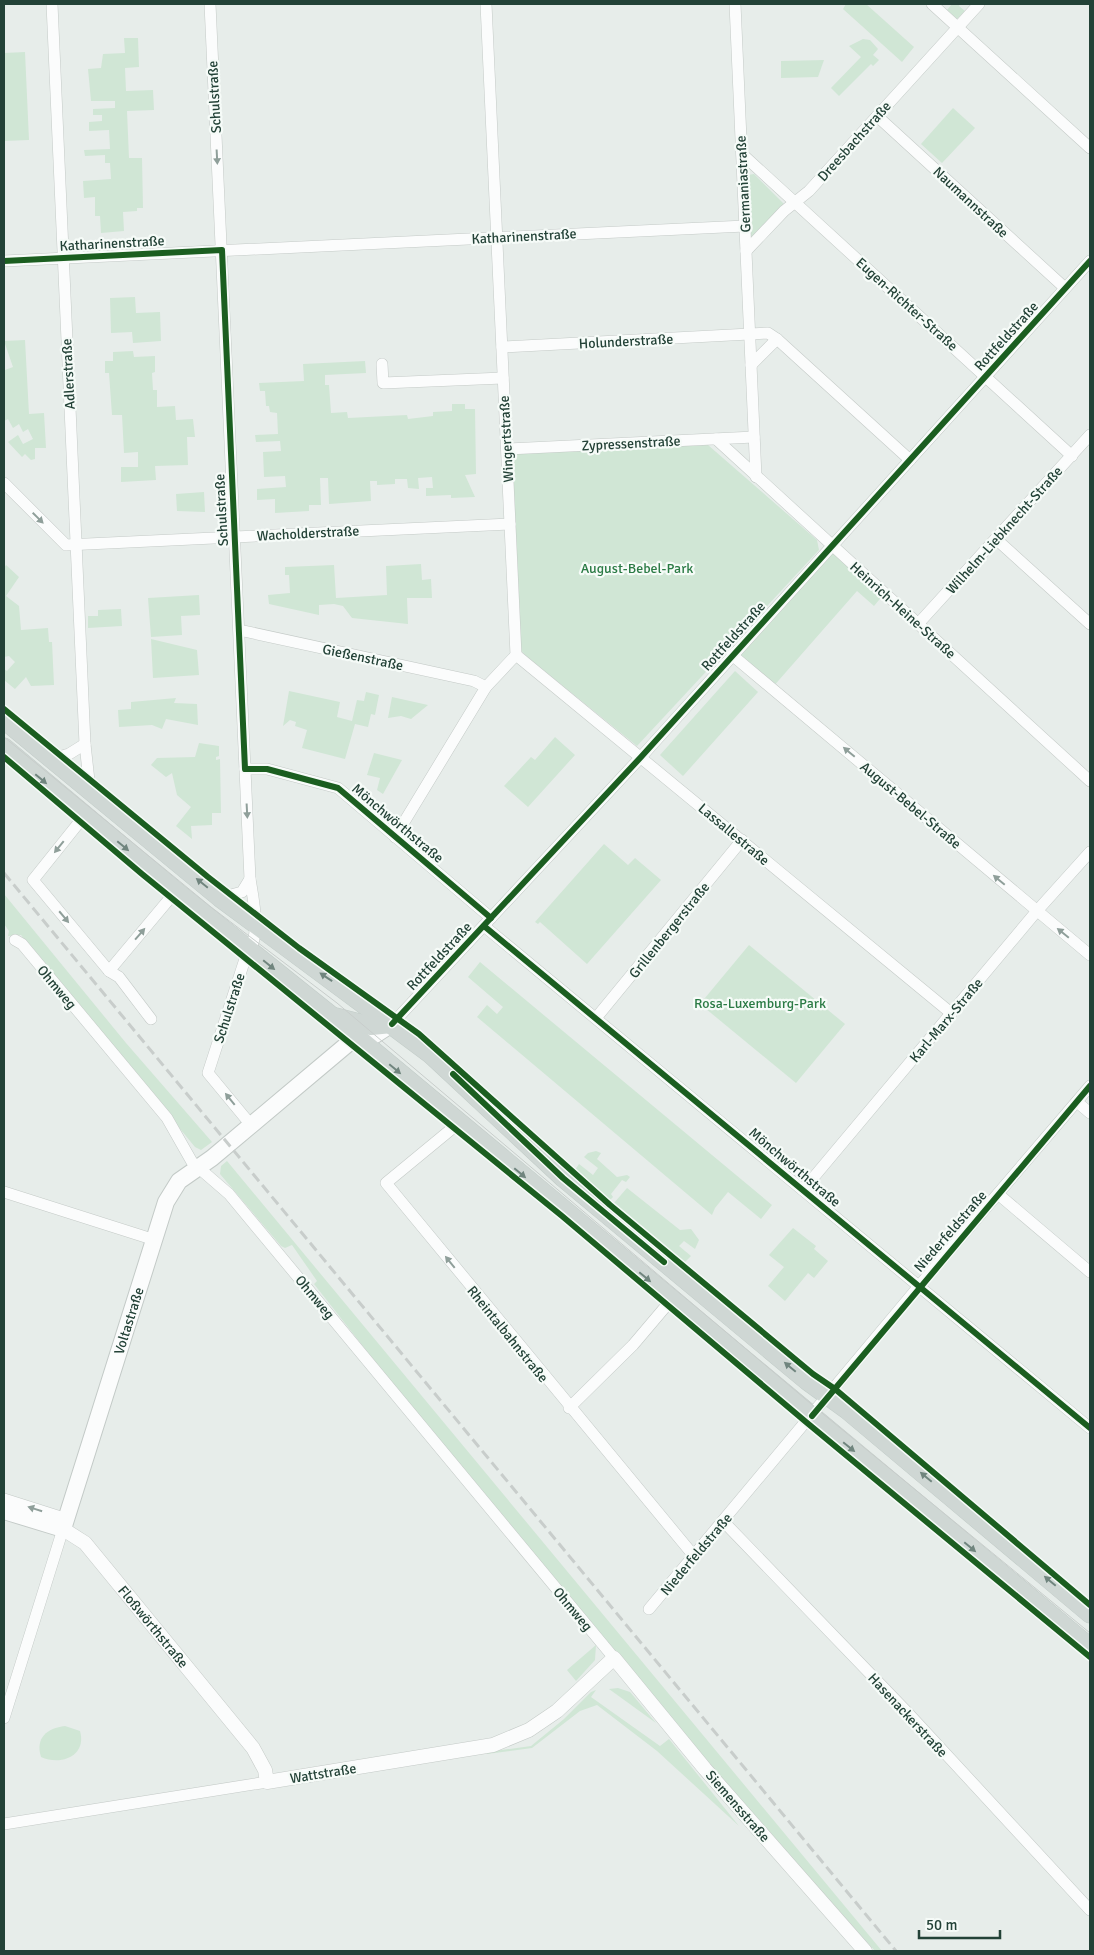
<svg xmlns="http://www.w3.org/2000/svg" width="1094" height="1955" viewBox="0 0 1094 1955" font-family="Signika,sans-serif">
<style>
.green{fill:#d0e6d5}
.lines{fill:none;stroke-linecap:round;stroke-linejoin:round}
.minor-casing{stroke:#c4cac7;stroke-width:12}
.tertiary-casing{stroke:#c4cac7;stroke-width:15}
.secondary-casing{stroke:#c3cac7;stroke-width:18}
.primary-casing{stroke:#c2ccc8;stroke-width:19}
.minor{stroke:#fbfcfc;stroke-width:11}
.tertiary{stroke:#fbfcfc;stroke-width:14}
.secondary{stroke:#fbfcfc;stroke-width:16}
.primary{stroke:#cfd7d4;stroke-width:18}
.tram{stroke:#c8cdcb;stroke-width:1}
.rail{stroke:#c8cdcb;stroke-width:3;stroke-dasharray:10 5;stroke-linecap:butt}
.cycleway-casing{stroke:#f6fbf8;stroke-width:9}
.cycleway{stroke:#1b5e20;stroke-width:6}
.oneway{fill:#8f9f9a}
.oneway2{fill:#70857e}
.labels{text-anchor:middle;stroke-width:4.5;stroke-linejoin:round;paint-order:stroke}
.street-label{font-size:14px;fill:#234237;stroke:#f6fbf8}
.park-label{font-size:14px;fill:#2b7b45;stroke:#f6fbf8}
</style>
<rect width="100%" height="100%" fill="#e7edea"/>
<!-- green -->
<g class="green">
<path d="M846 4H866L914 47 902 62 843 9Z"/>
<path d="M952 4H960L959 6 965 11 957 19 947 10Z"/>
<path d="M124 38H138L139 67 125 68 126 91 153 90 154 110 127 111 129 158H142L143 208H137V211L123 212 124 231 101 233 100 216H95V197L84 198 83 181 111 179 110 163H105V155L85 156 84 150 110 149 109 130 89 131V122L102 121V115H93V109L115 108V101H91L88 69 101 68 103 54 125 53Z"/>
<path d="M863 39 870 40 878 49 873 55 879 60 873 66 871 64 839 96 831 88 861 57 849 46Z"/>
<path d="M25 52 29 140 4 141V53Z"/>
<path d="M824 60 818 77 781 78V61Z"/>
<path d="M953 108 975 128 942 163 921 144Z"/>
<path d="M754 174 784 204 751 239 748 175Z"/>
<path d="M135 297 136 313 160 312 161 341 133 343 132 332 111 333 110 298Z"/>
<path d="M25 340 29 414 44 413 46 448H35V459L31 460 25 454 22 457 8 442 18 435 23 444 33 439 28 429 23 432 19 424 13 428 8 419 4 421V367L5 370 13 367 4 341Z"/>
<path d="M133 351 134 357 155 356V372L152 373 153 390H157V407L175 406 176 420 193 419 195 437H187L188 465 155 466 156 480 121 482V467H138V452L124 453 122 415H112L109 373H105V361H113V352Z"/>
<path d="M365 361 366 373 325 375V385H329L331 413 347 412 348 418 407 415 408 419 433 416V412L452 411V404H465V409H475L476 474 465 475 475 497 451 498V495L426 496V488H433L432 477 418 478 419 489 408 488 407 479H395V484L377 485V481H370L371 501 329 504 328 478H320L321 505H309V511L275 513V499L257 500V489L286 487 285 476 264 477 263 452 281 451 280 441 256 442 255 435 278 434 277 413 270 412 269 406H266L265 391H260L259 383 304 381 303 364Z"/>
<path d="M708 445 817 540 819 550 637 746 526 656 519 648 511 461 518 453Z"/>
<path d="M204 492 205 512 177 511 176 494Z"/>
<path d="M831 546 884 594 874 606 857 591 772 688 733 655Z"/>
<path d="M421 564 422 580 431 579 432 598H407L408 624 352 618 343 606 334 604 319 605V615L269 604 268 595 290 593 289 575H285V567L334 565 336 598 387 595 386 566Z"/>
<path d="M6 565 19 577 6 596 19 606 21 630 48 628 49 642H52L54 685 31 686 26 677 15 689 4 680V669L7 671 15 662 9 656 4 657V568Z"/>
<path d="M199 595 200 615 181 616 182 635 151 637 148 598Z"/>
<path d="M121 609 122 626 88 628V616H98V610Z"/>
<path d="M151 639 197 650 199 675 153 678Z"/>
<path d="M735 671 758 692 683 776 660 755Z"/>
<path d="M289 691 340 702 337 717 352 721 357 700 364 701 366 692 379 695 375 715 371 714 368 727 355 724 345 759 302 748 307 730 295 726 296 722 290 720 283 726Z"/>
<path d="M392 697 428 705 411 719 401 716 388 718Z"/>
<path d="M176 698 174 703 197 704 198 725 166 719 162 729 152 725 119 727 118 710 131 709V702Z"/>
<path d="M555 737 575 755 528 807 504 786 531 757 535 760Z"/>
<path d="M199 743 219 746V756L216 757V760L220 759 221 813H212V825L191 826 192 839 176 826 191 807 177 795 172 773 166 777 151 765 157 758 195 757Z"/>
<path d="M374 753 402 760 383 794 377 790 380 778 367 775Z"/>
<path d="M604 844 628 865 635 858 661 880 587 964 540 922 538 924 535 922Z"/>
<path d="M4 894 126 1043 212 1142 201 1150 195 1147 21 935 8 936 9 931 4 924Z"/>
<path d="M749 945 845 1024 796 1083 700 1004Z"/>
<path d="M480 962 772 1205 761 1219 728 1192 715 1208 712 1215 477 1017 487 1005 497 1014 503 1007 468 977Z"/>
<path d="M596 1151 601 1153 597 1159 617 1177 627 1175 630 1177 626 1182 622 1180 611 1194 613 1197 610 1200 575 1170 579 1164 593 1175 598 1168 584 1157 588 1153Z"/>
<path d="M227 1161 882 1951H875C681 1735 493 1513 314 1284L317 1281 292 1245 285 1248 281 1246 220 1174 221 1166Z"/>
<path d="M627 1188 680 1230 691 1229 699 1240 695 1249 684 1241 679 1246 691 1256 684 1263 614 1203Z"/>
<path d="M793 1228 816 1246 814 1249 828 1261 814 1278 808 1273 785 1301 768 1286 784 1267 769 1255Z"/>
<path d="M596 1645 595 1660 576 1681 567 1670Z"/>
<path d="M618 1688 630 1692 656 1723 609 1689Z"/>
<path d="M596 1690 591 1697 660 1746 669 1739 739 1826 657 1751 597 1705 580 1711 532 1748 487 1754V1752L531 1746 564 1719 591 1692Z"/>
<path d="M65 1726 80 1731C87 1756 61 1766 41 1757 35 1738 47 1728 65 1726Z"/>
</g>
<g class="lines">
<!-- minor casing -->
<g class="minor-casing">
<g id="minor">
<path d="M52 4 85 744 90 790"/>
<path d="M210 4 250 879C254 903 262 938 245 959L208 1073 251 1125"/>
<path d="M735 4 756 477"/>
<path d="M932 4 1090 148"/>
<path d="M877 116 1065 288"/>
<path d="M742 154 1072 456"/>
<path d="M746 251 784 211 809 191 979 4"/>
<path d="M4 261 745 226"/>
<path d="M502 347 768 333 777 339 910 460"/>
<path d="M382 364 383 383 503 378"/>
<path d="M751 365 777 339"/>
<path d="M716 439 1090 781"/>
<path d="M507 449 754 437"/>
<path d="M4 483 66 545 510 524"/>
<path d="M996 539 1090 624"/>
<path d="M918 624 1090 435"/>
<path d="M239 630 474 681 486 687"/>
<path d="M516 655 951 1013"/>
<path d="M732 655 1090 955"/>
<path d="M52 759 69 754 85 744"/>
<path d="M245 769H267L338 788 491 918"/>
<path d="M85 815 33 880 109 971 119 977 151 1019"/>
<path d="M395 837 486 687 516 655 486 4"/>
<path d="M220 898 242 892 250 879"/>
<path d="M484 926 1090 1428"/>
<path d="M15 940 22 944 167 1118 192 1162 229 1194 614 1658"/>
<path d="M109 971 176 891"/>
<path d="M596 1018 742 840"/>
<path d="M392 1024 641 757 1090 261"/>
<path d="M1077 1102 1090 1113"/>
<path d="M460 1122 386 1183 694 1556"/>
<path d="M803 1190 1036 912 1090 852"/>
<path d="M4 1192 155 1240"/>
<path d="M998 1194 1090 1272"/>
<path d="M569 1408 633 1345 672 1299"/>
<path d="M4 1499 67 1519"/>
<path d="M723 1521 908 1713 1090 1910"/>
<path d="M649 1609 919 1286 1090 1086"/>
<path d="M4 1718 63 1529"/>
<path d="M4 1824 267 1782"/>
</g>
</g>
<!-- tertiary casing -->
<g class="tertiary-casing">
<g id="tertiary">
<path id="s1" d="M63 1529 85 1543 253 1748 265 1770 267 1782 493 1745 529 1730 557 1711 614 1658 705 1769 865 1951"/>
</g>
</g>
<!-- secondary casing -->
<g class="secondary-casing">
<g id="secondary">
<path id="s2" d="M4 1511 63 1529 166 1202 179 1181 212 1158 350 1042 358 1038 375 1035 392 1024"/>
</g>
</g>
<!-- primary casing -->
<g class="primary-casing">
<g id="primary">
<path d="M4 720 220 898 430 1054 563 1178 807 1381 847 1410 1090 1614"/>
<path d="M4 747 176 891 332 1016 1090 1647"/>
<path d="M336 1017 371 1026 392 1024"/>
</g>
</g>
<!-- minor -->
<use href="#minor" class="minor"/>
<!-- tertiary -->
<use href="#tertiary" class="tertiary"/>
<!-- secondary -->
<use href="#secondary" class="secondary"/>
<!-- primary -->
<use href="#primary" class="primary"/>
<!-- tram -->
<path class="tram" d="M4 737 211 907 337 1003 817 1409 1090 1633"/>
<!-- rail -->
<path class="rail" d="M4 873 896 1951"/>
<!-- cycleway casing -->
<g class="cycleway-casing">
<g id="cycleway">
<path d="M4 261 222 250 245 769H267L338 788 491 918"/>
<path d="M4 709 208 877 299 948 419 1034 610 1205 813 1374 835 1389 1090 1605"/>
<path d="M4 757 142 874 562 1216 806 1422 1090 1657"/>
<path d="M484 926 1090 1428"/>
<path d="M392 1024 641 757 1090 261"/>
<path d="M453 1074 563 1178 664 1262"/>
<path d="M812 1416 1090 1086"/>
</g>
</g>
<!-- cycleway -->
<use href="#cycleway" class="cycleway"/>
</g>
<!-- one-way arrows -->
<defs><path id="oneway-solid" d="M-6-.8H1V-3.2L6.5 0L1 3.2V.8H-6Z" transform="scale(1.25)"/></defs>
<g class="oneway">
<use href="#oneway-solid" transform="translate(217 157) rotate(87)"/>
<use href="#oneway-solid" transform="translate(38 518) rotate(45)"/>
<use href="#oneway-solid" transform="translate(849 752) rotate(-140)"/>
<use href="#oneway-solid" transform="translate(247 811) rotate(87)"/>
<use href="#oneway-solid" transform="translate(59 847) rotate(129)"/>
<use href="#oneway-solid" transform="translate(999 880) rotate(-140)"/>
<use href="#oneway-solid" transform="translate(64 917) rotate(50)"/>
<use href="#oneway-solid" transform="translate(1063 933) rotate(-141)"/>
<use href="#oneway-solid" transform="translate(140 934) rotate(-49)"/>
<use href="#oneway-solid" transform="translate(230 1099) rotate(-129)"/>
<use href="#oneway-solid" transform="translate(450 1262) rotate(-129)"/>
<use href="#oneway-solid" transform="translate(35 1509) rotate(-162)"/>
</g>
<g class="oneway2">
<use href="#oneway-solid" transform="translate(41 779) rotate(40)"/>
<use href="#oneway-solid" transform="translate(123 846) rotate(40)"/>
<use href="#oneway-solid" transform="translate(202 883) rotate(-141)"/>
<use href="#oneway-solid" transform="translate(269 965) rotate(39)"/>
<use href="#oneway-solid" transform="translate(326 977) rotate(-146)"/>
<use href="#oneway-solid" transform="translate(395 1069) rotate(40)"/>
<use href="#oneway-solid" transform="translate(520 1173) rotate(40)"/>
<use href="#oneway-solid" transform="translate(645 1277) rotate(40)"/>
<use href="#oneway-solid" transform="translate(790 1367) rotate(-140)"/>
<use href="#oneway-solid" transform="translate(849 1447) rotate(39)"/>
<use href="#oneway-solid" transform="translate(926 1477) rotate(-140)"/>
<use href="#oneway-solid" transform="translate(970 1547) rotate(40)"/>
<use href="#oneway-solid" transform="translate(1050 1581) rotate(-140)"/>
</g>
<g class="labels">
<!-- street labels -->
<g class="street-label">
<text transform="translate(214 97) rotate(-93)" y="5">Schulstraße</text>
<text transform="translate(854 141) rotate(-48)" y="5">Dreesbachstraße</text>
<text transform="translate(743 184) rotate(-93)" y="5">Germaniastraße</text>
<text transform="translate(971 202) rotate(43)" y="5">Naumannstraße</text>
<text transform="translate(524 236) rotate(-3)" y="5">Katharinenstraße</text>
<text transform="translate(112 243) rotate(-3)" y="5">Katharinenstraße</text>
<text transform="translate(907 304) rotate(42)" y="5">Eugen-Richter-Straße</text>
<text transform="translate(1006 336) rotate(-48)" y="5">Rottfeldstraße</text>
<text transform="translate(626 341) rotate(-3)" y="5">Holunderstraße</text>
<text transform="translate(68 374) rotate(-93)" y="5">Adlerstraße</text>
<text transform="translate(506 439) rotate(-93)" y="5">Wingertstraße</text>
<text transform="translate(631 443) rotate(-3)" y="5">Zypressenstraße</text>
<text transform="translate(221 510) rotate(-93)" y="5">Schulstraße</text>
<text transform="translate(1004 530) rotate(-48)" y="5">Wilhelm-Liebknecht-Straße</text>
<text transform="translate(308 533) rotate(-3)" y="5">Wacholderstraße</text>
<text transform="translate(903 610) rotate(42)" y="5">Heinrich-Heine-Straße</text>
<text transform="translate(733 636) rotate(-48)" y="5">Rottfeldstraße</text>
<text transform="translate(363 657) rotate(12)" y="5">Gießenstraße</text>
<text transform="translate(911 805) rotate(40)" y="5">August-Bebel-Straße</text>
<text transform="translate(398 823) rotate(40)" y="5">Mönchwörthstraße</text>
<text transform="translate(734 834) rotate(40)" y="5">Lassallestraße</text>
<text transform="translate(669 930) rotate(-51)" y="5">Grillenbergerstraße</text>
<text transform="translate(439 956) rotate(-47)" y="5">Rottfeldstraße</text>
<text transform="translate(57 987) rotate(50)" y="5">Ohmweg</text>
<text transform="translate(229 1008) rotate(-72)" y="5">Schulstraße</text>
<text transform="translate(946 1020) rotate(-50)" y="5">Karl-Marx-Straße</text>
<text transform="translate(795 1167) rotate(40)" y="5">Mönchwörthstraße</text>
<text transform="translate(950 1231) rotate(-49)" y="5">Niederfeldstraße</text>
<text transform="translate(315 1297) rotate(50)" y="5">Ohmweg</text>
<text dy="5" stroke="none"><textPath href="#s2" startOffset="280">Voltastraße</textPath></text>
<text transform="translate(508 1334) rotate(51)" y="5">Rheintalbahnstraße</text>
<text transform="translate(696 1554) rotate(-50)" y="5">Niederfeldstraße</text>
<text transform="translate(573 1609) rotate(50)" y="5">Ohmweg</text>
<text dy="5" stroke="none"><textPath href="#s1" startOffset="134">Floßwörthstraße</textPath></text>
<text transform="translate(908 1715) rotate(47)" y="5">Hasenackerstraße</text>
<text transform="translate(323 1773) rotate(-9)" y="5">Wattstraße</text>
<text transform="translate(738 1806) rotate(49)" y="5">Siemensstraße</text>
</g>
<!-- park labels -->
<g class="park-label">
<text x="637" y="573">August-Bebel-Park</text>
<text x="760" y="1008">Rosa-Luxemburg-Park</text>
</g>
</g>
<!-- border -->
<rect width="1094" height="1955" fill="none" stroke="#234237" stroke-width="10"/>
<!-- scale -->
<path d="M919 1930v8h81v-8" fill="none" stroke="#234237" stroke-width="2.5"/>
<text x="926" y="1930" font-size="15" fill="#234237" stroke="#f6fbf8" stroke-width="4" paint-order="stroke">50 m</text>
</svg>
